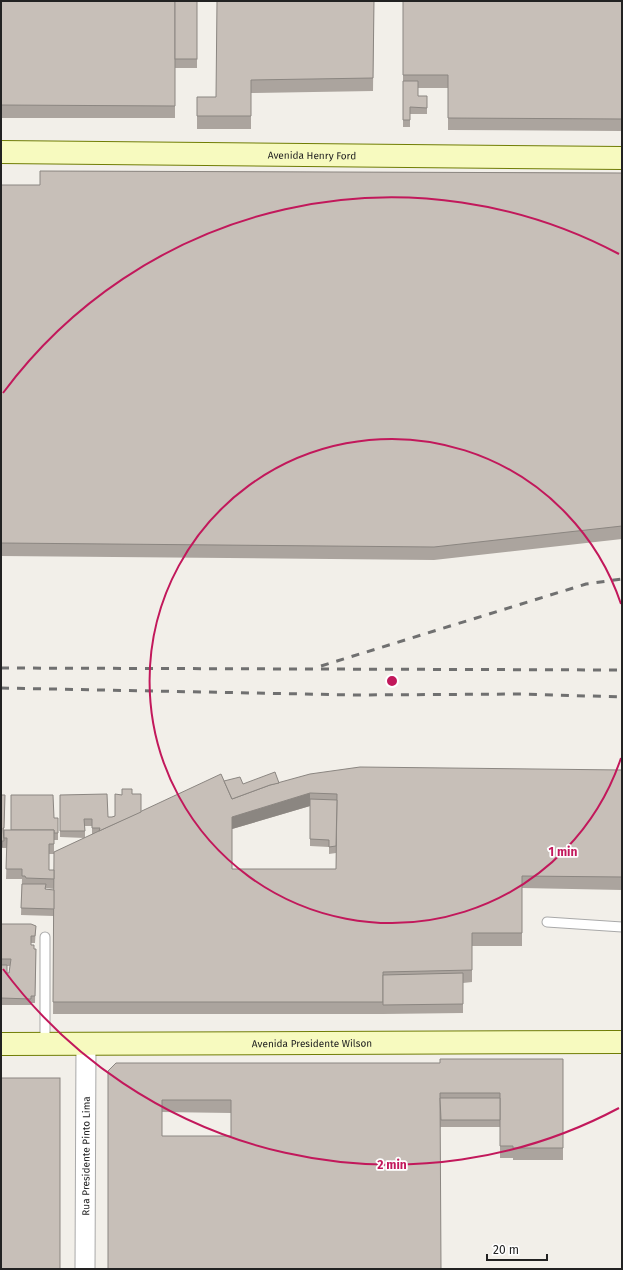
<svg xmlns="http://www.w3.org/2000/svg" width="623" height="1270" viewBox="0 0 623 1270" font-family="'Fira Sans',sans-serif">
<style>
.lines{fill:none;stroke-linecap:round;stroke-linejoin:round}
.lane-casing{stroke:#a9a9a9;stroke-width:11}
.street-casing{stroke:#a9a9a9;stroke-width:21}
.secondary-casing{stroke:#707d05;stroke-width:24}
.lane{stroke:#fff;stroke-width:9}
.street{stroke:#fff;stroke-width:19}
.secondary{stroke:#f7fabf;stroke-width:22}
.rail{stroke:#707070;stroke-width:3;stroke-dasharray:8 8;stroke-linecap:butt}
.wall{fill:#aba49e;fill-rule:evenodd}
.shaded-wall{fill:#8b8681}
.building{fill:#c7bfb8;stroke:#8b8681;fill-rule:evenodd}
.ring{fill:none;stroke:#c2185b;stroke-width:2}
.labels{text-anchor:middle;stroke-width:3.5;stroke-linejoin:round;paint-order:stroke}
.street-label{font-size:10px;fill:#222;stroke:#fff}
.centre{fill:#c2185b;stroke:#fff;stroke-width:2}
.ring-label{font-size:12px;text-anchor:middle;font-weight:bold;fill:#c2185b;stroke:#fff;stroke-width:3.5;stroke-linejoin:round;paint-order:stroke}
</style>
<rect width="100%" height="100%" fill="#f2efe9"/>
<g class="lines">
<!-- lane casing -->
<g class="lane-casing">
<g id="lane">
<path d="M547 922 622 927"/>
<path d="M45 937V1043"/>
</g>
</g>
<!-- street casing -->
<g class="street-casing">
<g id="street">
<path id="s1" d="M85 1269 86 1043"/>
</g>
</g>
<!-- secondary casing -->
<g class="secondary-casing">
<g id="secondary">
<path id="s2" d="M1 152 622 158"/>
<path id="s3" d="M1 1044 622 1042"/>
</g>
</g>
<!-- lane -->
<use href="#lane" class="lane"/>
<!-- street -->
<use href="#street" class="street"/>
<!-- secondary -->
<use href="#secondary" class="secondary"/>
<!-- rail -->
<g class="rail">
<path d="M321 666 586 584 622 579"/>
<path d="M1 668 622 670"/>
<path d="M1 688 354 695 523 694 622 697"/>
</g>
</g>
<!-- wall -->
<g class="wall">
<path d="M1 1H197V68H175V118H1Z"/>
<path d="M374 1 373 91 251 93V129H197V97H216Z"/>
<path d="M403 1H622V131L448 130V88H418V96H427V114H410V127H403Z"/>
<path d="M40 171 622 173V539L434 560 1 556V185H40Z"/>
<path d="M622 770V890L522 888V946H472V982L463 983V1013L383 1014H53L54 916 21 915 22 879H6L7 848H2V854H1V795H5L4 830H11L54 818H58V840H54V852L92 835V826H85V838L60 837V795L108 817H112L115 816 132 794 141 812 224 781 243 784ZM310 806V846L329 847V854L336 853V869H232V829ZM49 854H54V870H49ZM46 888 54 889V890L46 889Z"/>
<path d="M1 924 36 926 35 943H31V945L34 949H36L35 1003H31V1005H1ZM7 966H10L9 973H7Z"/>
<path d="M563 1059V1160H513V1158H500V1127H441L108 1269V1071L440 1063ZM162 1112 231 1113V1136H162Z"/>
</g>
<!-- shaded-wall -->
<path class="shaded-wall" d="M310 793V806L232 829V817Z"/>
<!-- building -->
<g class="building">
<path d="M1 1H175V106L1 105Z"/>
<rect x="175" y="1" width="22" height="58"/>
<path d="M217 1H374L373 78 251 80V116H197V97H216Z"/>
<path d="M403 1H622V119L448 118V75H403Z"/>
<path d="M403 81H418V96H427V108L410 107V120H403Z"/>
<path d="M40 171 622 173V526L434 547 1 543V185H40Z"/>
<path d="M360 767 622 770V877L522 876V933H472V970L383 972V1002H53L54 852 221 774 232 799 270 785 310 774ZM310 793 337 794 336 869H232V817Z"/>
<path d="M275 772 279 783 270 785 232 799 224 781 240 777 243 784Z"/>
<path d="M122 789H132V794H141V812L99 831 100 828H92V819H84L85 831H60V795L107 794 108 817H112L115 816V794L122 795Z"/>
<path d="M1 795H5L4 828H3L4 841H2V847H1Z"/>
<path d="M11 795H53L54 818H58V833H54V830H11Z"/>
<path d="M310 799 337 800 336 846 329 847V840L310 839Z"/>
<path d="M4 830H54V844H49V870H54V879L26 878 25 876H22V869H6L7 838H4Z"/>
<path d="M22 884H46L45 889 54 890V909L21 908Z"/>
<path d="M1 924H31L36 926 35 936H31V945H34V949H36L35 996H31V999L1 998V965H7V973H9L11 959H1Z"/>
<path d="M463 973V1004L383 1005V975Z"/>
<path d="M440 1059H563V1148H513V1146H500V1093H440L441 1269H108V1071L116 1063H440ZM162 1100H231V1136H162Z"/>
<rect x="1" y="1078" width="59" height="191"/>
<path d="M440 1098H500V1120H441Z"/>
</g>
<!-- distance rings -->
<g class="ring">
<path d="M621 758A242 242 0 1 1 621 604"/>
<path d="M619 1108A484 484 0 0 1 3 969M3 393A484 484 0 0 1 619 254"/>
</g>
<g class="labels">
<!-- street labels -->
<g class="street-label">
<text dy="4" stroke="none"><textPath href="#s2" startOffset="311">Avenida Henry Ford</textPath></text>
<text dy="4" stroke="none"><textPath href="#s3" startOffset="311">Avenida Presidente Wilson</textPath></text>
<text dy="4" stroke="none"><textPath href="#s1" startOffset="113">Rua Presidente Pinto Lima</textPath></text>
</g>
</g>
<circle cx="392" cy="681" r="6" class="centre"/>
<g class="ring-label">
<text x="563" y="856">1 min</text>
<text x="392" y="1169">2 min</text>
</g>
<!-- border -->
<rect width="623" height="1270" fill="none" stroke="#222222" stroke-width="4"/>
<!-- scale -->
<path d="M487 1254v6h60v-6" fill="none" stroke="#222222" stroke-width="2"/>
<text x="493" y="1254" font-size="12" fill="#222222" stroke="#ffffff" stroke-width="3" paint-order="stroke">20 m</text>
</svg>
